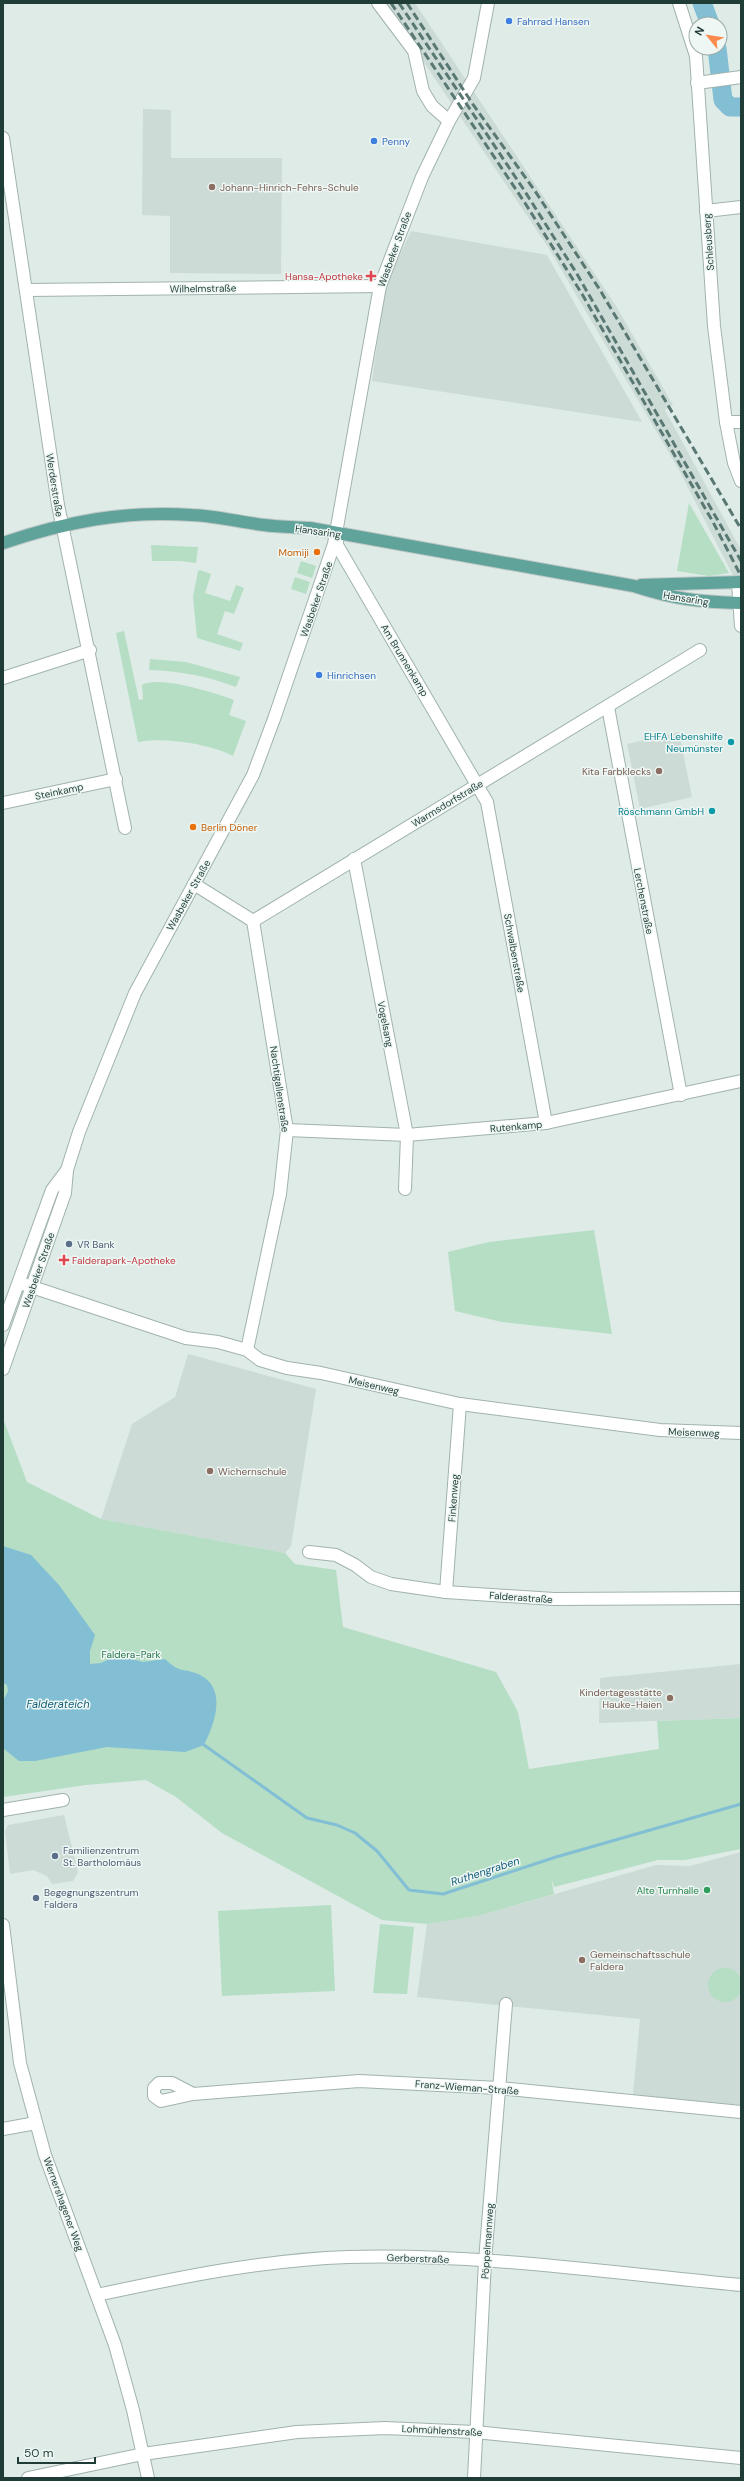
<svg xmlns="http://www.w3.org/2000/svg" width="744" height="2481" viewBox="0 0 744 2481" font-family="'DM Sans',sans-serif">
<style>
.built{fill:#ccdbd6}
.green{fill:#b5dec5}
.water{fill:#82bed4}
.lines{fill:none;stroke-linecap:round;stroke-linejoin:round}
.stream{stroke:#82bed4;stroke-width:3}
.river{stroke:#82bed4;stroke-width:19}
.minor-casing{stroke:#a1b3af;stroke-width:14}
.major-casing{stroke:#c0c8c7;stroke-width:14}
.minor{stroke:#fff;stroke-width:12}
.major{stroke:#60a39a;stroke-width:12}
.rail{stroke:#597873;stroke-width:3;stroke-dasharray:8 4;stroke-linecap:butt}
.shop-dot{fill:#3f7fe0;stroke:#eff7f4;stroke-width:1.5}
.education-dot{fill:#8d6e63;stroke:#eff7f4;stroke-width:1.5}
.health-dot{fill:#e0444e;stroke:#eff7f4;stroke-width:1.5}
.food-dot{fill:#e8710a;stroke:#eff7f4;stroke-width:1.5}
.culture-dot{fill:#0f9aa8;stroke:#eff7f4;stroke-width:1.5}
.service-dot{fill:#5c6f8a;stroke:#eff7f4;stroke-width:1.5}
.leisure-dot{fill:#2e9e5b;stroke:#eff7f4;stroke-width:1.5}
.labels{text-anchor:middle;stroke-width:3;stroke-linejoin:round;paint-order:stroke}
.shop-label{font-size:10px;fill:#366cbe;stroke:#eff7f4;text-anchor:start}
.education-label{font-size:10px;fill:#785e54;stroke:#eff7f4;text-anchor:start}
.street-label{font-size:10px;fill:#1f3c37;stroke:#eff7f4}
.health-label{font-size:10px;fill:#be3a42;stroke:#eff7f4;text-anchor:end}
.food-label{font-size:10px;fill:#c56008;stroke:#eff7f4;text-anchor:end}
.culture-label{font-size:10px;fill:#0d838f;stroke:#eff7f4;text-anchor:end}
.service-label{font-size:10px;fill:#4e5e75;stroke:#eff7f4;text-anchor:start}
.park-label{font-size:10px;fill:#26754d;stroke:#eff7f4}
.leisure-label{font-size:10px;fill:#27864d;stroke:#eff7f4;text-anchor:end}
.water-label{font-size:11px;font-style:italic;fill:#155f7b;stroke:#eff7f4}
</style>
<rect width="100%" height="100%" fill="#deebe7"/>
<!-- built -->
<g class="built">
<path d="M384 3H415L616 306 673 405 665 410 741 550V591L679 470 548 247Z"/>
<path d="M143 109 171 110V158H282L281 274 170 273V216L142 215Z"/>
<path d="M411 231 547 255 642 422 372 381 385 286Z"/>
<path d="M679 732 692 797 640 809 627 744Z"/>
<path d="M188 1354 316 1389 291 1546 285 1553 101 1519 132 1424 175 1397Z"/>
<path d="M741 1664V1718L599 1723 600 1678Z"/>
<path d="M64 1815 78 1872 73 1881 52 1884 47 1876 33 1870 10 1874 5 1831 8 1825Z"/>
<path d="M741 1852V2105L633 2095 640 2019 417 1997 427 1924 478 1916 656 1865 690 1866Z"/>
</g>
<!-- green -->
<g class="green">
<path d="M689 503 729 573 709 576 677 571Z"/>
<path d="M151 545 198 547 196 563 181 561H152Z"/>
<path d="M301 561 316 566 312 578 297 573Z"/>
<path d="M200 570 211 574 205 593 230 601 236 585 244 588 234 614 225 611 217 634 243 643 240 651 197 638 193 597 198 571Z"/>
<path d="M295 577 310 582 306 594 291 589Z"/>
<path d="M124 631 139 700 143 699 142 685C159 675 215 693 234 700L229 715 246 721 233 756C210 744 164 737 138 742L116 633Z"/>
<path d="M150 659 186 662 240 677 236 687C207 676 180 671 149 670Z"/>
<path d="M594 1230 612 1334 502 1322 455 1311 448 1252 489 1242Z"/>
<path d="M4 1421 27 1482 101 1519 285 1553 295 1564 336 1570 343 1627 496 1672 518 1712 529 1769 659 1749 657 1721 741 1718V1849L685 1860H658L554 1887 551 1877 554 1894 478 1916 427 1924 382 1920 222 1833 176 1797 146 1780 86 1785 3 1797Z"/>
<path d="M331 1905 335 1991 222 1996 218 1911Z"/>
<path d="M380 1924 414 1927 407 1994 373 1993Z"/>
<circle cx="725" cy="1985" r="17"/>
</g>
<!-- water -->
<path class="water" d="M3 1546 31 1555 59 1585 95 1635 90 1651V1664L101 1663 118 1655 143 1662 165 1659C181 1674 180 1667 198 1674 228 1687 215 1724 204 1745L185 1752 107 1747 35 1761H19L4 1749 3 1701 8 1691 7 1685 3 1683Z"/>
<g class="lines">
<!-- stream -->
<path class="stream" d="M204 1745 307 1818 337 1825 355 1833 377 1851 409 1890 443 1894 556 1857 741 1804"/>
<!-- river -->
<g class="river">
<path d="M702 3 710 24"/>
<path d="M717 48 723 100 730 107H741"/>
</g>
<!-- minor casing -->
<g class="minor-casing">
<g id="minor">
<path d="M378 3 414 51 423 91 432 106 449 121"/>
<path d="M679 3 696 56 714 326 726 422 734 463 741 481"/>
<path d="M697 83 741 77"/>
<path d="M3 138 58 505 125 828"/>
<path d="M706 211 741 207"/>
<path d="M27 290 380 286"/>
<path d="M726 422H741"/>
<path d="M337 536V545L487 802 546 1123"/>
<path d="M738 583 741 626"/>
<path d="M3 678 90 650"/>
<path d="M608 707 681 1095"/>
<path d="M3 803 116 779"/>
<path d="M354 859 407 1135 405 1189"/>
<path d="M194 884 253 921 700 650"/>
<path d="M287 1130 407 1135 546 1123 741 1081"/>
<path d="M20 1283 186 1338 218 1342 247 1350 260 1360 287 1368 321 1373 460 1404 660 1430 741 1433"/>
<path d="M3 1325 52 1190 67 1170"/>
<path d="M247 1350 280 1194 287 1130 253 921"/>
<path d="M3 1369 65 1193 67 1170 79 1132 135 993 253 775 274 719 334 544 380 286 422 177 449 121 474 78 488 3"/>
<path d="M309 1552 336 1555 355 1565 371 1577 391 1584 446 1592 554 1599 741 1598"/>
<path d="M446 1592 460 1404"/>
<path d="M3 1810 63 1800"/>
<path d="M3 1925 20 2063 45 2155 115 2345 133 2410 148 2478"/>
<path d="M193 2094 172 2083H159L154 2088V2096L161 2101 193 2094 359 2081 499 2088 741 2112"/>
<path d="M3 2129 36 2123"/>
<path d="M97 2295C180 2277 263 2260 348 2257 476 2253 613 2273 741 2285"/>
<path d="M28 2478 143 2454 297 2432 385 2428 475 2432 741 2458"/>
<path d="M474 2478 485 2261 506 2004"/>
</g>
</g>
<!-- major casing -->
<g class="major-casing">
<g id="major">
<path d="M3 543C65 522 126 510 192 515 216 516 240 522 264 525 279 527 295 527 310 528L634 586C673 599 700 602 741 603"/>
<path d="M641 585 741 582"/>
</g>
</g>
<!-- minor -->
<use href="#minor" class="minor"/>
<!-- major -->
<use href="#major" class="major"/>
<!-- rail -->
<g class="rail">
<path d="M391 3 525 203 582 294 713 522 741 576"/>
<path d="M399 3 524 190 577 274 741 561"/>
<path d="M407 3 472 103 535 191 600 290 741 529"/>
</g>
</g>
<!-- markers -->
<g class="shop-dot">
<circle cx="509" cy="21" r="4"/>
<circle cx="374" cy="141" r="4"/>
<circle cx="319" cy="675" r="4"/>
</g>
<g class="education-dot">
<circle cx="212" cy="187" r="4"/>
<circle cx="659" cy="771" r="4"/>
<circle cx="210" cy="1471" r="4"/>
<circle cx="670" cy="1698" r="4"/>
<circle cx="582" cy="1960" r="4"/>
</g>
<g class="health-dot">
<path d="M369 270h4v4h4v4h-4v4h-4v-4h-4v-4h4z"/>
<path d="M62 1254h4v4h4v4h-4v4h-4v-4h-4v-4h4z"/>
</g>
<g class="food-dot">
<circle cx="317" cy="552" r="4"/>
<circle cx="193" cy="827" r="4"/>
</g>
<g class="culture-dot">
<circle cx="731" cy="742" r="4"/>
<circle cx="712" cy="811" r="4"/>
</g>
<g class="service-dot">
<circle cx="69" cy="1244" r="4"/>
<circle cx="55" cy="1856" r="4"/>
<circle cx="36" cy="1898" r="4"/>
</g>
<circle class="leisure-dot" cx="707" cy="1890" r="4"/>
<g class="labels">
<!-- shop labels -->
<g class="shop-label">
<text x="517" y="25">Fahrrad Hansen</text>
<text x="382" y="145">Penny</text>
<text x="327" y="679">Hinrichsen</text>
</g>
<!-- education labels -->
<g class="education-label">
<text x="220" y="191">Johann-Hinrich-Fehrs-Schule</text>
<text x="651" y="775" text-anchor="end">Kita Farbklecks</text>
<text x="218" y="1475">Wichernschule</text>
<text x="662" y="1696" text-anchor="end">Kindertagesstätte<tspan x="662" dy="12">Hauke-Haien</tspan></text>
<text x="590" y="1958">Gemeinschaftsschule<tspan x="590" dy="12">Faldera</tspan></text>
</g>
<!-- street labels -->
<g class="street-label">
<text transform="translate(708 242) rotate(-94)" y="4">Schleusberg</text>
<text transform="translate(394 249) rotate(-70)" y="4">Wasbeker Straße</text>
<text transform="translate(203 288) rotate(-1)" y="4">Wilhelmstraße</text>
<text transform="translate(55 485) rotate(81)" y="4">Werderstraße</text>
<text transform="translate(318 531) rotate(8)" y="4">Hansaring</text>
<text transform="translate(686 598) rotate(9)" y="4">Hansaring</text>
<text transform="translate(316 599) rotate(-71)" y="4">Wasbeker Straße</text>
<text transform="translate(405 660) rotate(59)" y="4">Am Brunnenkamp</text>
<text transform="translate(59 791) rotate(-12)" y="4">Steinkamp</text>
<text transform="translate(447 803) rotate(-31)" y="4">Warmsdorfstraße</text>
<text transform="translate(188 895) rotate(-61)" y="4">Wasbeker Straße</text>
<text transform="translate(644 901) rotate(79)" y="4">Lerchenstraße</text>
<text transform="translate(515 953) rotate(80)" y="4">Schwalbenstraße</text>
<text transform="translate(386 1024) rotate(79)" y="4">Vogelsang</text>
<text transform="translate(280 1089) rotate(82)" y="4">Nachtigallenstraße</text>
<text transform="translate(516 1126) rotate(-5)" y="4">Rutenkamp</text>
<text transform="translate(38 1270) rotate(-71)" y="4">Wasbeker Straße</text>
<text transform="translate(374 1385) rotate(13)" y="4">Meisenweg</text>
<text transform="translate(694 1432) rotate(2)" y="4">Meisenweg</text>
<text transform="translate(453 1498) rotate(-86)" y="4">Finkenweg</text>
<text transform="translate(521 1597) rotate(4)" y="4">Falderastraße</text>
<text transform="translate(467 2087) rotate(4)" y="4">Franz-Wieman-Straße</text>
<text transform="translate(64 2204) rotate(70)" y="4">Wernershagener Weg</text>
<text transform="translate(487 2241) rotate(-86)" y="4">Pöppelmannweg</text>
<text transform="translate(418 2258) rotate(2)" y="4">Gerberstraße</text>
<text transform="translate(442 2430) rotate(3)" y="4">Lohmühlenstraße</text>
</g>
<!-- health labels -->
<g class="health-label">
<text x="363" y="280">Hansa-Apotheke</text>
<text x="72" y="1264" text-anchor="start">Falderapark-Apotheke</text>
</g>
<!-- food labels -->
<g class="food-label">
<text x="309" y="556">Momiji</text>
<text x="201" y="831" text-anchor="start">Berlin Döner</text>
</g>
<!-- culture labels -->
<g class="culture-label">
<text x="723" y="740">EHFA Lebenshilfe<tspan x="723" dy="12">Neumünster</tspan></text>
<text x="704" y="815">Röschmann GmbH</text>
</g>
<!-- service labels -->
<g class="service-label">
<text x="77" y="1248">VR Bank</text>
<text x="63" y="1854">Familienzentrum<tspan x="63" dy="12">St. Bartholomäus</tspan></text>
<text x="44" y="1896">Begegnungszentrum<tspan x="44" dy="12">Faldera</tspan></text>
</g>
<!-- park labels -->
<g class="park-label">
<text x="131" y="1658">Faldera-Park</text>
</g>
<!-- leisure labels -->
<g class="leisure-label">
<text x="699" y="1894">Alte Turnhalle</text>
</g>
<!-- water labels -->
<g class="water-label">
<text x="58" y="1708">Falderateich</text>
<text transform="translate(485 1871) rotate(-18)" y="4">Ruthengraben</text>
</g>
</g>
<!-- border -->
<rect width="744" height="2481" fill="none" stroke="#1f3c37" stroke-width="8"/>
<!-- north arrow -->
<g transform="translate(708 36) rotate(300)"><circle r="19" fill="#eff7f4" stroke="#9caca8"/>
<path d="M0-3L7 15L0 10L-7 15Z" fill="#fb8a4c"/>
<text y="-6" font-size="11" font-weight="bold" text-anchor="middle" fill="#1f3c37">N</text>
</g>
<!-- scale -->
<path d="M18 2457v6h77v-6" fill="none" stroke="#1f3c37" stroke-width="2"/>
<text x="24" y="2457" font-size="12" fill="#1f3c37" stroke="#eff7f4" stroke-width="3" paint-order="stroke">50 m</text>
</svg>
